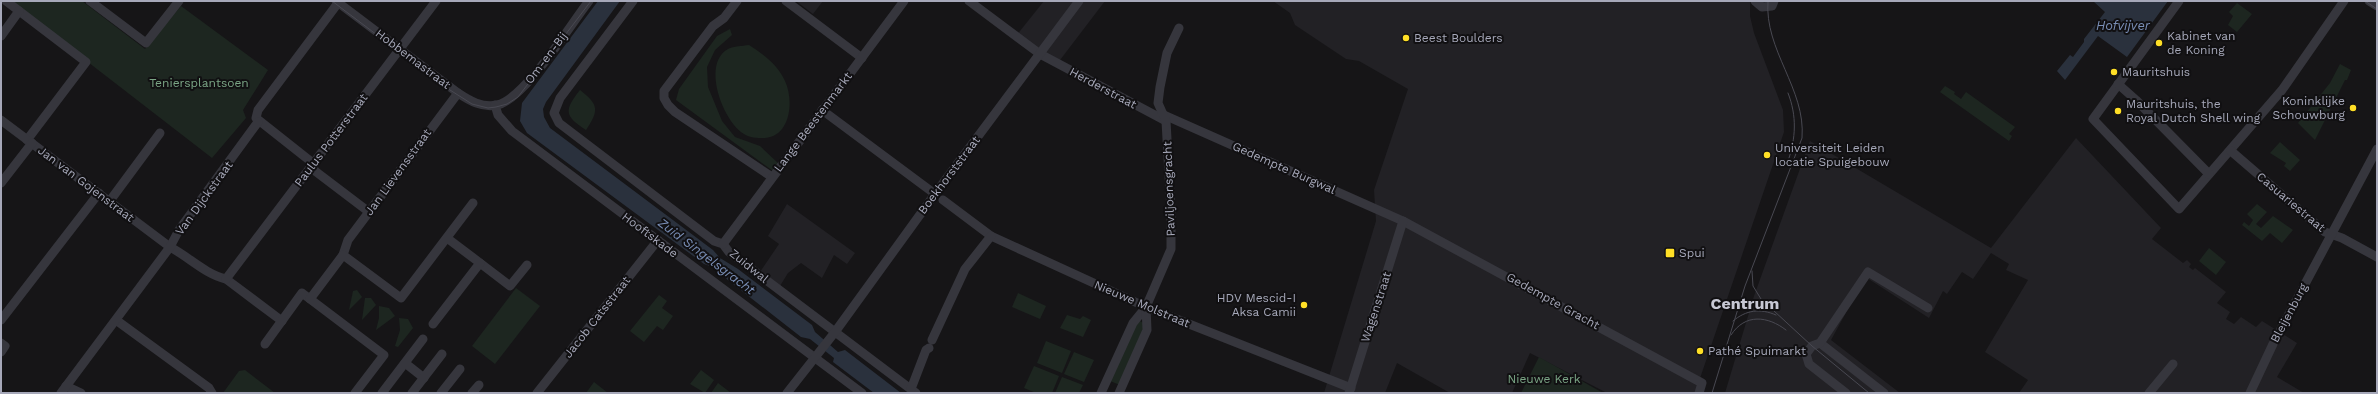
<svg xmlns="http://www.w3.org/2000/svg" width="2378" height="394" viewBox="0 0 2378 394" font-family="'Work Sans',sans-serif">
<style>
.built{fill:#222125}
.green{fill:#1d2620}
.water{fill:#2a313d}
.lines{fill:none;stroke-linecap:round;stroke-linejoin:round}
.minor{stroke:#36363d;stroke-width:9}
.tram{stroke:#494952;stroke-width:1}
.poi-dot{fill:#ffdf26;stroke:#111012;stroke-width:1.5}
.labels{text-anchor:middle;stroke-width:4;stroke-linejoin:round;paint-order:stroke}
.poi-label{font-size:12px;fill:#a6a8b9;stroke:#111012;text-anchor:start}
.street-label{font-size:12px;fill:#a6a8b9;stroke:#111012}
.park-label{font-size:12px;fill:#7ba686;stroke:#111012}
.water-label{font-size:13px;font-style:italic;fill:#7a8fb7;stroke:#111012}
.district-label{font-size:16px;font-weight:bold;fill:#c7c8d4;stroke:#111012}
</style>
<rect width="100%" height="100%" fill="#161517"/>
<!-- built -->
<g class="built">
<path d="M796 1H823L813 14Z"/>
<path d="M1044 1H1105L1057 64 1016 36Z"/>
<path d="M1273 1H1750V16L1754 33 1783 110 1784 132 1695 393H1607L1530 353 1512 393H1450L1397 363 1385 393H1324L1376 221 1374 190 1408 89 1359 61 1346 59 1295 25 1290 13Z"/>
<path d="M2076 138 2161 228 2152 239 2183 263 2187 260 2191 264 2189 267 2193 270 2195 268 2226 292 2217 303 2230 312 2226 319 2234 324 2241 317 2256 327 2262 321 2297 343 2277 377 2304 393H2019L2028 380 1985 352 2028 280 2006 270 2009 264 1991 253 1973 279 1962 272 1947 294 1943 291 1929 318 1867 278 1859 289 1831 340 1900 393H1725L1754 296 1810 141 1991 248Z"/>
<path d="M787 204 855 253 847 264 834 255 822 278 801 263 788 273 780 286 760 272 779 244 768 236Z"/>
</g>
<!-- green -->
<g class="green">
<path d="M9 1H82L145 49 181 6 268 70 243 110 246 118 212 158Z"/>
<path d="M2237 3 2252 14 2237 32 2228 25 2233 16 2229 12Z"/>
<path d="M730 29 732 35 715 50 707 67 708 87 722 121 735 137 760 146 779 164 773 171 676 100 679 89 717 36Z"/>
<path d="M749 45C763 54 778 65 785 81 794 100 791 136 765 138 758 138 750 138 744 134 723 122 701 64 728 49 734 46 742 46 749 45Z"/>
<path d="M2340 64 2351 70 2347 80H2345L2315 140 2298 123 2330 83Z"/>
<path d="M1945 86 1955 92 1954 94 1961 99 1966 92 2015 127 2009 134 2012 136 2009 141 1940 92Z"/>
<path d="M580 90C599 105 599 110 586 130 564 116 564 110 580 90Z"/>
<path d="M2280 142 2300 160 2290 171 2284 166 2286 163 2270 153Z"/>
<path d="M2257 204 2267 212 2256 224 2261 228 2273 216 2293 230 2282 243 2270 233 2262 241 2242 225 2244 222 2249 226 2253 220 2247 214Z"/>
<path d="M2209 248 2226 262 2216 275 2199 261Z"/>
<path d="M516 288 540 306 495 364 472 346Z"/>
<path d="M357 290 362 297 349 310 353 291Z"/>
<path d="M1018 293 1046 306 1040 319 1012 307Z"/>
<path d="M659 295 667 301 662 308 673 316 663 330 657 326 644 342 630 331Z"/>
<path d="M365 298H371L376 305 362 320Z"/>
<path d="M379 306 389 308 395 316 376 330 379 318Z"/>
<path d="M1067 315 1080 319 1083 316 1091 320 1083 337 1060 328Z"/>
<path d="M399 318 408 319 413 328 398 347 395 346 400 330Z"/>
<path d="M1140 321 1145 324 1120 385 1110 381 1134 324Z"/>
<path d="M1046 341 1071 351 1062 373 1037 363Z"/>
<path d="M1074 352 1094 360 1084 382 1064 374Z"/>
<path d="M1539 357 1603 393H1521Z"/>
<path d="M1034 366 1059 376 1052 393H1036L1024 388Z"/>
<path d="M245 370 275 393H223L239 371Z"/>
<path d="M701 370 714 380 705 393 690 384Z"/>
<path d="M1062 377 1083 385 1079 393H1055Z"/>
<path d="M594 382 608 393H586Z"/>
<path d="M718 383 731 393H711Z"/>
</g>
<!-- water -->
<g class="water">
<path d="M598 1H620L546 102 543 109 544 117 550 128 713 250 720 258 738 269 812 325 815 332 838 352 845 350 901 393H874L833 362 834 358 810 339 801 337 710 266 704 264 527 133 520 121 522 103Z"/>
<path d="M2093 1H2168L2127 57 2098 36 2065 80 2057 71 2070 55 2073 57 2084 42V39L2105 12Z"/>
</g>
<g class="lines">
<!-- minor -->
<g class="minor">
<path d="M6 1 86 62 27 140"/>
<path d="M90 1 146 43 179 1"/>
<path d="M336 1 458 93C470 101 482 108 497 105 525 99 570 25 589 1"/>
<path d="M633 1 560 98 554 113 559 123 714 241 723 244 729 252 916 393"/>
<path d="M737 1 724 18 713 26 664 91V98L668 105 675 112 772 177"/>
<path d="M786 1 862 58"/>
<path d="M969 1 1040 54 1166 121"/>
<path d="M1755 1 1762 7 1772 6 1774 1"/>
<path d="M2179 1 2093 119 2179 209 2282 90 2344 1"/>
<path d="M2369 1 2377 6"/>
<path d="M338 3 258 110 256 118 309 160 315 171 369 212"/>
<path d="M1 36 19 11"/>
<path d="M2118 84 2136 100 2209 174"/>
<path d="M495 105 498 115 512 131 862 393"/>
<path d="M822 110 935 194"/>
<path d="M1164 115 1403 221 1702 383 1699 393"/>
<path d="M1 120 170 247C189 257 205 274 226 279L282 321"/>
<path d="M2231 151 2325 232 2342 238 2377 257"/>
<path d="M1 183 32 143"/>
<path d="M943 200 991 236 1146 307 1351 388"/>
<path d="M109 202 160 133"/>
<path d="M723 244 904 1"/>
<path d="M343 255 348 240 458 93"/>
<path d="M480 263 510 286 527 265"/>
<path d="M226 279 436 1"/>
<path d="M1 320 99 193"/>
<path d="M116 320 209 388 212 393"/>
<path d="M433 324 480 263 447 238"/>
<path d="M932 340 965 269 991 236"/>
<path d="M1 343 5 346 1 352"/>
<path d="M1820 343 1884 393"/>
<path d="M265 344 302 293 310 299"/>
<path d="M405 363 424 378"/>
<path d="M66 386 81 393"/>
<path d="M911 389 926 350 929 348"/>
<path d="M61 393 170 247 179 230 258 122"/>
<path d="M355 393 384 355 310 299 343 255 401 298 473 203"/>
<path d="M382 393 423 339"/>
<path d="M412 393 442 354"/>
<path d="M441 393 460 369"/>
<path d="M472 393 479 385"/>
<path d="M537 393 658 240"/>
<path d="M787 393 835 332 935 194 1079 1"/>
<path d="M1101 393 1133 323 1146 307 1171 249V211L1166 121 1158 103 1160 87 1167 53 1179 28"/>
<path d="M1119 393 1147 330 1146 307"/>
<path d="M1349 393 1403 221"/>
<path d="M1846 393 1809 364 1806 354 1812 346 1820 343 1868 272 1928 308"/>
<path d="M2149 393 2173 364"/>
<path d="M2250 393 2273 344 2377 149"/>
</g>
<!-- tram -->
<g class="tram">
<path d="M332 1 450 90 472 104 488 108 496 107 507 104 518 97 591 1"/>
<path d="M2365 1 2377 9"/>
<path d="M1788 161C1796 138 1797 116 1788 93"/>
<path d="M1752 271 1753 286 1761 299 1812 346 1869 393"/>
<path d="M1733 321C1746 310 1760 308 1776 315"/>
<path d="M1731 335C1745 313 1768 316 1786 330"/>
<path d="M1712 393 1745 286 1802 138C1806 89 1764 50 1768 1"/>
</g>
</g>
<!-- markers -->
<g class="poi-dot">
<circle cx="1406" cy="38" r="4"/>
<circle cx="2159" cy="43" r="4"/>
<circle cx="2114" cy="72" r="4"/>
<circle cx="2353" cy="108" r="4"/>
<circle cx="2118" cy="111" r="4"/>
<circle cx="1767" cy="155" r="4"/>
<rect x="1665" y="248" width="10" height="10" rx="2"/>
<circle cx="1304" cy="305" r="4"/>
<circle cx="1700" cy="351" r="4"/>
</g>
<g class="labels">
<!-- poi labels -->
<g class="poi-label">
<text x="2167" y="40">Kabinet van<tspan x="2167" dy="14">de Koning</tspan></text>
<text x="1414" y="42">Beest Boulders</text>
<text x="2122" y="76">Mauritshuis</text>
<text x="2345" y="105" text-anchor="end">Koninklijke<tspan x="2345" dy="14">Schouwburg</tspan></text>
<text x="2126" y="108">Mauritshuis, the<tspan x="2126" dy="14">Royal Dutch Shell wing</tspan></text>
<text x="1775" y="152">Universiteit Leiden<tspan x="1775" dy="14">locatie Spuigebouw</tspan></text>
<text x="1679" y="257">Spui</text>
<text x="1296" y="302" text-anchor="end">HDV Mescid-I<tspan x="1296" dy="14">Aksa Camii</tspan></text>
<text x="1708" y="355">Pathé Spuimarkt</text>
</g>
<!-- street labels -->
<g class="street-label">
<text transform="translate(546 58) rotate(-53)" y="4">Om-en-Bij</text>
<text transform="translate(413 59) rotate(37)" y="4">Hobbemastraat</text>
<text transform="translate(1103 88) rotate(28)" y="4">Herderstraat</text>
<text transform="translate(813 122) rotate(-53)" y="4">Lange Beestenmarkt</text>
<text transform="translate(331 140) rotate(-53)" y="4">Paulus Potterstraat</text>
<text transform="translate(1284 168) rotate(24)" y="4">Gedempte Burgwal</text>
<text transform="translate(398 172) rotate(-54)" y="4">Jan Lievensstraat</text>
<text transform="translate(949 175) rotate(-53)" y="4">Boekhorststraat</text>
<text transform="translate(86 184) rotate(37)" y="4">Jan van Gojenstraat</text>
<text transform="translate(1169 189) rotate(-92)" y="4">Paviljoensgracht</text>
<text transform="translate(204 198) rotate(-54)" y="4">Van Dijckstraat</text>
<text transform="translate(2291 202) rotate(40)" y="4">Casuariestraat</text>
<text transform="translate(650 235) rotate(37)" y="4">Hooftskade</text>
<text transform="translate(749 266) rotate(39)" y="4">Zuidwal</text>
<text transform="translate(1553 301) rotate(29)" y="4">Gedempte Gracht</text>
<text transform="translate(1142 304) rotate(23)" y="4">Nieuwe Molstraat</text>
<text transform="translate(1376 307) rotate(-72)" y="4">Wagenstraat</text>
<text transform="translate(2289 313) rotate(-62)" y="4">Bleijenburg</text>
<text transform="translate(597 317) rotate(-52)" y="4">Jacob Catsstraat</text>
</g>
<!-- park labels -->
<g class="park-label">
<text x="199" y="87">Teniersplantsoen</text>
<text x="1544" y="383">Nieuwe Kerk</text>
</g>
<!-- water labels -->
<g class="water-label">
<text x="2123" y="30">Hofvijver</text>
<text transform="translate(707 256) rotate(37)" y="5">Zuid Singelsgracht</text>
</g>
<!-- district labels -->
<g class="district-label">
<text x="1745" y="309">Centrum</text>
</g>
</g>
<!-- border -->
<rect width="2378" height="394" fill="none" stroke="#a6a8b9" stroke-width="4"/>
</svg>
